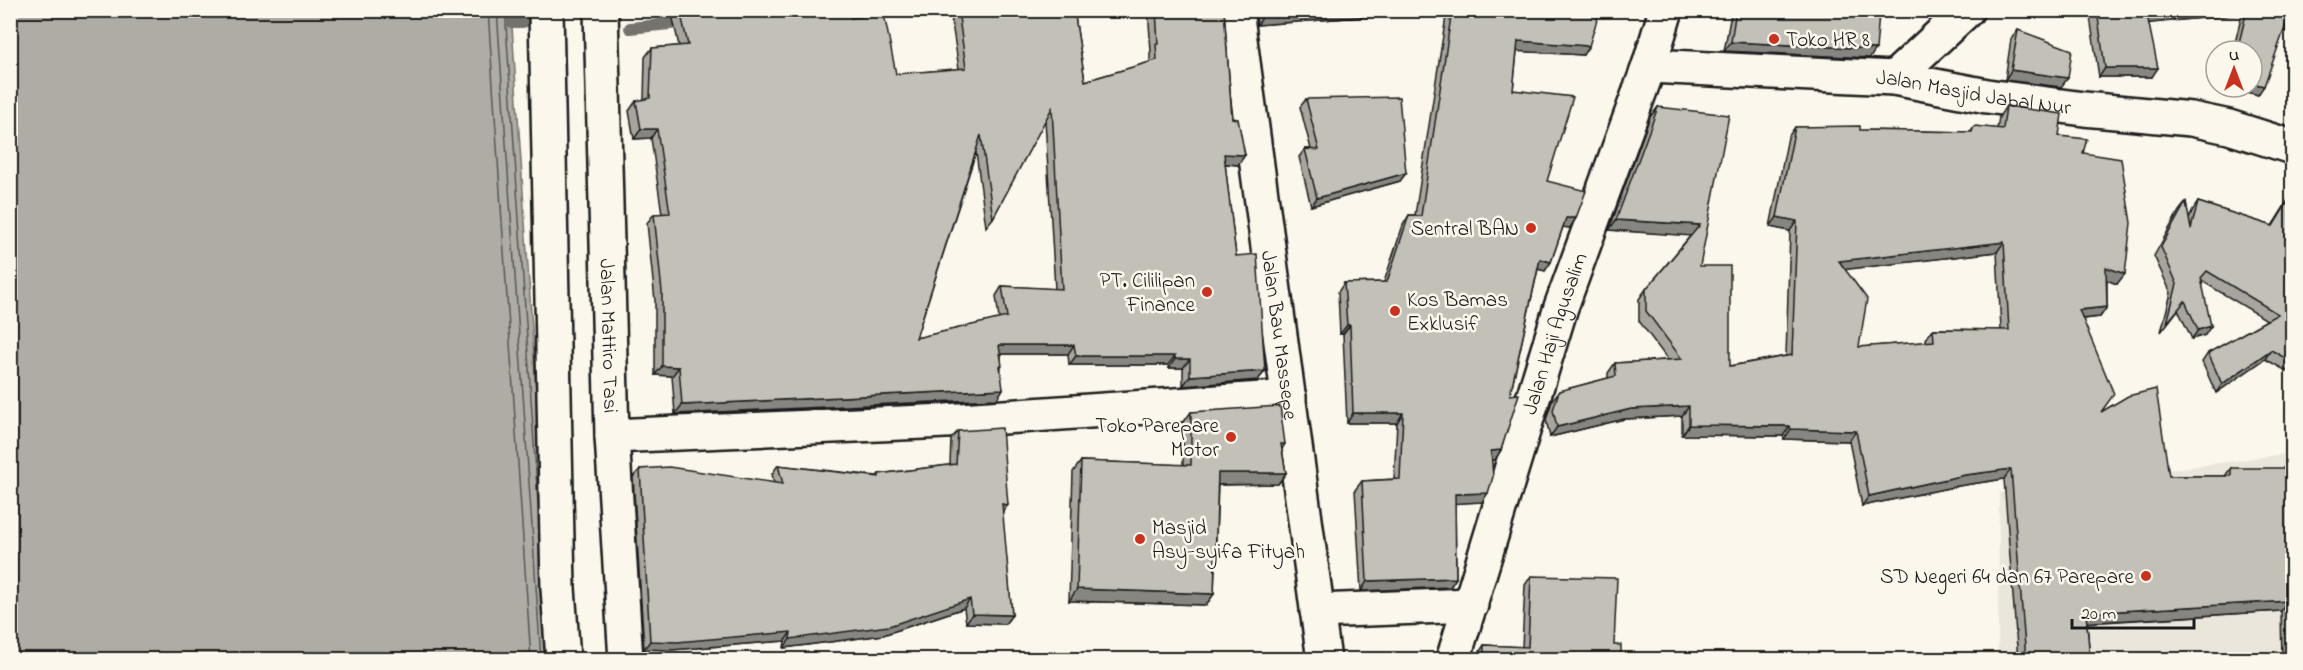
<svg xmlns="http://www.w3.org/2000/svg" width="2303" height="670" viewBox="0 0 2303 670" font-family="'Indie Flower',sans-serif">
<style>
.built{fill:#eae6dc}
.water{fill:#afaca5;stroke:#74726e;stroke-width:1.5}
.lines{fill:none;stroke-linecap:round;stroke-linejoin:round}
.shore{stroke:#575653;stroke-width:1.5}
.stream{stroke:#74726e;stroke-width:12}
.minor-casing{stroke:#1c1c1c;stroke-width:38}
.major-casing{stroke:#1c1c1c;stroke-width:38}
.highway-casing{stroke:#1c1c1c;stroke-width:38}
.minor{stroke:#fbf7ec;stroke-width:33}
.major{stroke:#fbf7ec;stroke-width:33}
.highway{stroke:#fbf7ec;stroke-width:33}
.wall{fill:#a8a59e;stroke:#1c1c1c;stroke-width:1.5;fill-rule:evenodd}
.shaded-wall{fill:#888681;stroke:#1c1c1c;stroke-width:1.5}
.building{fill:#c3c0b8;stroke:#1c1c1c;stroke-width:1.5;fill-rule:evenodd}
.poi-dot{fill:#c8321e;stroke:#fbf7ec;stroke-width:2}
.labels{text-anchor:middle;stroke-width:5;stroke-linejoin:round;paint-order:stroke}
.poi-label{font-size:21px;fill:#1c1c1c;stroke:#fbf7ec;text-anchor:end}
.street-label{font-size:21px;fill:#1c1c1c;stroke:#fbf7ec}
</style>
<rect width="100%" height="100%" fill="#fbf7ec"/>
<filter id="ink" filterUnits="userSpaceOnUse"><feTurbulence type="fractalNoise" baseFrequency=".0167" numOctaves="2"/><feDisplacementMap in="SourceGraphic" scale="12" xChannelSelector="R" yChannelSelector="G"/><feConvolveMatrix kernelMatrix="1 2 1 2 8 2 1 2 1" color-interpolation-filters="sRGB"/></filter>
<g filter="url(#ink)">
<!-- built -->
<path class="built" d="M2292 453V659L1998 660 1999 493Z"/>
<!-- water -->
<path class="water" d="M10 11H511L554 659H11Z"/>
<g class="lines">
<!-- shore -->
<g class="shore">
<path d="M488 10 531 660"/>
<path d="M497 10 541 660"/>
<path d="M505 10 538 503"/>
</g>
<!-- stream -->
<g class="stream">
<path d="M511 22H523"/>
<path d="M630 28 689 22"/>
</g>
<!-- minor casing -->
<g class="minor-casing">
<g id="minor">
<path id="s1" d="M1649 66 1894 78 1987 96 2084 109 2191 119 2229 127 2292 147"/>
<path d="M1894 78 1967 10"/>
<path d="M612 436 946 421 1289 397"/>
<path id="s2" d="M1453 660 1561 307 1649 66 1666 10"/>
</g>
</g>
<!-- major casing -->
<g class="major-casing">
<g id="major">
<path d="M546 10 558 588 563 660"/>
<path id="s3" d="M601 10 612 436 626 660"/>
</g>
</g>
<!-- highway casing -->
<g class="highway-casing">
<g id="highway">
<path id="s4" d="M1236 10 1324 660"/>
<path d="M1317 611 1471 605"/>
</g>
</g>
<!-- minor -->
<use href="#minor" class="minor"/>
<!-- major -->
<use href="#major" class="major"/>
<!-- highway -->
<use href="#highway" class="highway"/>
</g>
<!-- wall -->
<g class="wall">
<path d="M671 10H745L746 15 851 18 896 74 959 69 950 10H1074L1085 81 1150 62V53L1151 51 1148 10H1224L1232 118 1245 155 1238 165 1225 164 1236 256 1265 371 1258 380 1183 386V368H1169L1168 365H1069L1068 354H1001V368L997 399 675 414 672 376 655 375V301L647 223 654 214H662L651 138 634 139 629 111 636 101 644 100 645 57 652 48 679 46ZM1045 120 1055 289 1002 286 996 296 999 319 916 338 976 152 986 227 993 218Z"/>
<path d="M1255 10H1389L1386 15 1257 25Z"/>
<path d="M1447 10H1600L1583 55 1517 51 1513 90 1547 181 1576 218 1570 228 1563 227 1551 262 1545 271 1538 269 1510 395 1501 450 1495 460H1492L1482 502 1455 503 1456 578 1450 587 1361 591 1355 490 1362 481 1394 479 1397 423H1347L1343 334H1340L1338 292 1344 283 1384 282 1403 225 1409 215H1415Z"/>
<path d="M1733 10H1850L1870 58 1724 51 1731 14Z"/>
<path d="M2089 10H2292L2258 95 2229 87H2252V51H2233L2242 14 2148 23 2152 77H2099Z"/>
<path d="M2018 30 2061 87 2005 80 2011 39Z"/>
<path d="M1306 99 1406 173 1400 181 1311 206 1299 157 1305 149H1311L1300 107Z"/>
<path d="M2006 106 2059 136 2083 153 2117 284 2107 280V307L2100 317 2083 319 2102 411 2169 476H2225L2231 468 2291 530 2292 660H2282L2281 611 2087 623 2090 660H2018L2004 479 1958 486 1862 506 1849 441 1784 439 1783 436 1682 435V416L1624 419 1550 437 1546 420 1552 401 1559 391 1608 378V373L1615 363 1668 360 1639 321V299L1646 289 1691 235 1609 230 1650 117 1658 107 1700 266 1730 366 1786 356 1790 231 1770 227 1788 137 1795 127 1860 130 1970 132 1974 126 1997 129 1999 117ZM1997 252 2001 330 1933 329 1926 339V342L1859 347 1845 269Z"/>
<path d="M2292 194V374L2265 359 2216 393 2202 362 2208 353 2267 320 2202 281 2205 335 2192 339 2178 310 2161 332 2171 293 2154 256 2179 211 2186 202 2189 220 2192 211 2198 202 2272 226Z"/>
<path d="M1191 412 1285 444 1282 449 1286 473 1278 484 1218 485 1214 594 1206 605 1069 601 1073 472 1081 461 1183 465V423Z"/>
<path d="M958 431 1002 513 1012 615 1005 624 966 623 964 608 883 635 784 648 785 641 671 650 644 649 633 477 640 469 774 483 772 474 778 465 877 476 879 474 950 465 951 439Z"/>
<path d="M1531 576 1614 645 1621 660H1478V654L1484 645 1522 647 1525 585Z"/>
</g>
<!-- shaded-wall -->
<g class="shaded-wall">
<path d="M1331 10H1389L1386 15 1257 25 1263 16Z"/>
<path d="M2197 10H2245L2242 14 2141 24 2147 15Z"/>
<path d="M2287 22 2292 23V34L2281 30Z"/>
<path d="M1518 41 1589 46 1583 55 1511 51Z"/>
<path d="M1731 42 1876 49 1870 58 1724 51Z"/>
<path d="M2105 68H2158L2152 77H2099Z"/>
<path d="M2011 70 2068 78 2061 87 2005 80Z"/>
<path d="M2252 83 2264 86 2258 95 2229 87H2252Z"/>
<path d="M641 129H657L651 138 634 139Z"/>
<path d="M1224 154 1245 155 1238 165 1218 163Z"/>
<path d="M1406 173 1400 181 1311 206 1317 198Z"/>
<path d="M1777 217 1797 221 1790 231 1770 227Z"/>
<path d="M1566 218H1576L1570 228 1560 227Z"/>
<path d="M1616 220 1700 225 1692 236 1609 230Z"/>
<path d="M2004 242 1997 252 1832 271 1839 261Z"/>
<path d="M1540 259 1551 262 1545 271 1534 268Z"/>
<path d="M2106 267 2125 274 2117 284 2099 277Z"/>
<path d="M2107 307 2100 317 2072 320 2079 310Z"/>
<path d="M1347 325H1350L1343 334H1340Z"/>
<path d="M2211 326 2205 335 2192 339 2198 330Z"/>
<path d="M999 345H1074L1068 354H993Z"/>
<path d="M2271 350 2265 359 2216 393 2222 384Z"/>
<path d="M1076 356H1175L1168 365H1069Z"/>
<path d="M1175 359H1190L1183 368H1169Z"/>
<path d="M662 366 679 367 672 376 655 375Z"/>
<path d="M1265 371 1258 380 1183 386 1190 376Z"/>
<path d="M1003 389 997 399 675 414 682 405Z"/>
<path d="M1689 406 1682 416 1624 419 1550 437 1557 427 1631 409Z"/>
<path d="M1353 413H1403L1397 423H1347Z"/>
<path d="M1689 425 1790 426 1783 436 1682 435Z"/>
<path d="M1791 429 1856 431 1849 441 1784 439Z"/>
<path d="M1501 450 1495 460H1485L1491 451Z"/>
<path d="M2011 469 2004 479 1958 486 1862 506 1869 496 1965 475Z"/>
<path d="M1218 473H1286L1278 484 1210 485Z"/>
<path d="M1488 493 1482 502 1448 504 1455 494Z"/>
<path d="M1002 504 1008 505 1002 513Z"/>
<path d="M1456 578 1450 587 1361 591 1367 581Z"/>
<path d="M1077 589 1214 594 1206 605 1069 601Z"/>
<path d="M970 599 964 608 883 635 784 648 790 639Z"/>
<path d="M2288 601 2281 611 2079 623 2086 613Z"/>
<path d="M972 614 1012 615 1005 624 966 623Z"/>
<path d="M791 632 785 641 671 650 644 649 650 641Z"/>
</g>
<!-- building -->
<g class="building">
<path d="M680 10H745L746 15 776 10H851V18L884 14 896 74 966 68 958 10H1074L1085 81 1157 60 1156 44H1158L1156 10H1224L1232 118 1238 119 1245 155 1224 154 1236 256 1257 254 1265 371 1190 376V359H1175V356H1076L1074 345H999L1002 366H1000L1003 389 682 405 679 367 662 366V292L654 214 670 213 657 129H641L636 101 650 98 652 48 688 45ZM1052 108 1062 289 1002 286 1007 317 916 338 981 135 993 218Z"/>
<path d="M1263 10H1331L1263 16Z"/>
<path d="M1452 10H1600L1589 46 1518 41 1513 90 1573 97 1547 181 1586 191 1576 218H1566L1551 262 1540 259 1510 395 1519 394 1501 450 1491 451 1493 477 1488 493 1455 494 1456 578 1367 581 1362 481 1400 479 1403 413H1353L1350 325H1347L1344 283 1387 282 1409 215 1421 216Z"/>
<path d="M1736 10H1850L1879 14 1876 49 1731 42Z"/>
<path d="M2097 10H2197L2147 15 2158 68H2105Z"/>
<path d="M2247 10H2292V23L2287 22 2264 86 2252 83V51H2237Z"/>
<path d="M2018 30 2072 50 2068 78 2011 70Z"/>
<path d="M1399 97 1406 173 1317 198 1305 149 1319 150 1306 99Z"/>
<path d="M2006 106 2062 114 2059 136 2087 139 2083 153 2121 159 2131 223 2125 274 2106 267 2107 307 2079 310 2114 394 2101 412 2128 396 2156 389 2169 476H2231V468H2291V530H2292V660H2289L2288 601 2086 613 2090 660H2026L2011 469 1965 475 1869 496 1856 431 1791 429 1790 426 1689 425V406L1631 409 1557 427 1553 410 1559 391 1616 376 1615 363 1682 359 1646 311V289L1700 225 1616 220 1658 107 1729 115 1700 266H1730V366L1792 355 1797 221 1777 217 1795 127 1860 126V130L1972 132 1974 126 2003 129ZM2004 242 2009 330 1933 329 1934 341 1859 347 1867 299 1839 261Z"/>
<path d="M2292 195V362L2271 350 2222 384 2208 353 2278 314 2207 271 2201 278 2211 326 2198 330 2185 301 2167 323 2177 284 2161 247 2186 202 2191 229 2198 202 2273 226Z"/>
<path d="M1280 406 1285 444H1281L1286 473H1218L1214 594 1077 589 1081 461 1191 465V412Z"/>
<path d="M1002 428 1008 505 1002 504 1012 615 972 614 970 599 889 626 790 639 791 632 677 642 650 641 640 469 669 467 783 484 778 465 879 477V474L956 464 958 431Z"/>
<path d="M1531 576 1617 578 1614 645H1621V660H1484V645L1528 647Z"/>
</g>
</g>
<!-- markers -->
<g class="poi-dot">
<circle cx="1774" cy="39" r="6"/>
<circle cx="1531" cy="228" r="6"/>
<circle cx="1207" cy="292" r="6"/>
<circle cx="1395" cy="311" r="6"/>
<circle cx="1231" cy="437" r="6"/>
<circle cx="1140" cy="539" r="6"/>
<circle cx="2146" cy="576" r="6"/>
</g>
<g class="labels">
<!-- poi labels -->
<g class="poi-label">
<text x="1786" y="46" text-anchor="start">Toko HR 8</text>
<text x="1519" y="235">Sentral BAN</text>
<text x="1195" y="287">PT. Cililipan<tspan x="1195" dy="24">Finance</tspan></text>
<text x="1407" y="306" text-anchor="start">Kos Bamas<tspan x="1407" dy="24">Exklusif</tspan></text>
<text x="1219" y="432">Toko Parepare<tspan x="1219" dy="24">Motor</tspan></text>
<text x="1152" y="534" text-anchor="start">Masjid<tspan x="1152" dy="24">Asy-syifa Fityah</tspan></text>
<text x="2134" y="583">SD Negeri 64 dan 67 Parepare</text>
</g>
<!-- street labels -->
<g class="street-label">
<text dy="7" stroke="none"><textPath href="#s1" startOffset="326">Jalan Masjid Jabal Nur</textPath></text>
<text dy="7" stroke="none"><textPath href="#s2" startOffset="342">Jalan Haji Agusalim</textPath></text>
<text dy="7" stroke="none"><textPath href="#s3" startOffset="326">Jalan Mattiro Tasi</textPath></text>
<text dy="7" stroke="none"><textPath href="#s4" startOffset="328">Jalan Bau Massepe</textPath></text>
</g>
</g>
<!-- margin -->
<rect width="2303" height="670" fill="none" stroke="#fbf7ec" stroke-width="36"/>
<rect x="18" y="18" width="2267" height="634" fill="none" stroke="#1c1c1c" stroke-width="2" filter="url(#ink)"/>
<!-- north arrow -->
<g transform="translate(2234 69)"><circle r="28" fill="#fbf7ec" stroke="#a29f99" stroke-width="1.5"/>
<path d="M0-4.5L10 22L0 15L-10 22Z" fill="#c8321e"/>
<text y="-9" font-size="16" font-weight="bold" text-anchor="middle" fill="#1c1c1c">U</text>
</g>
<!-- scale -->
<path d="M2072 619v9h122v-9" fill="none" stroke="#1c1c1c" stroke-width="3"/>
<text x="2081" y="619" font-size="18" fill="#1c1c1c" stroke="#fbf7ec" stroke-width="4.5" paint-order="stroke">20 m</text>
</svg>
